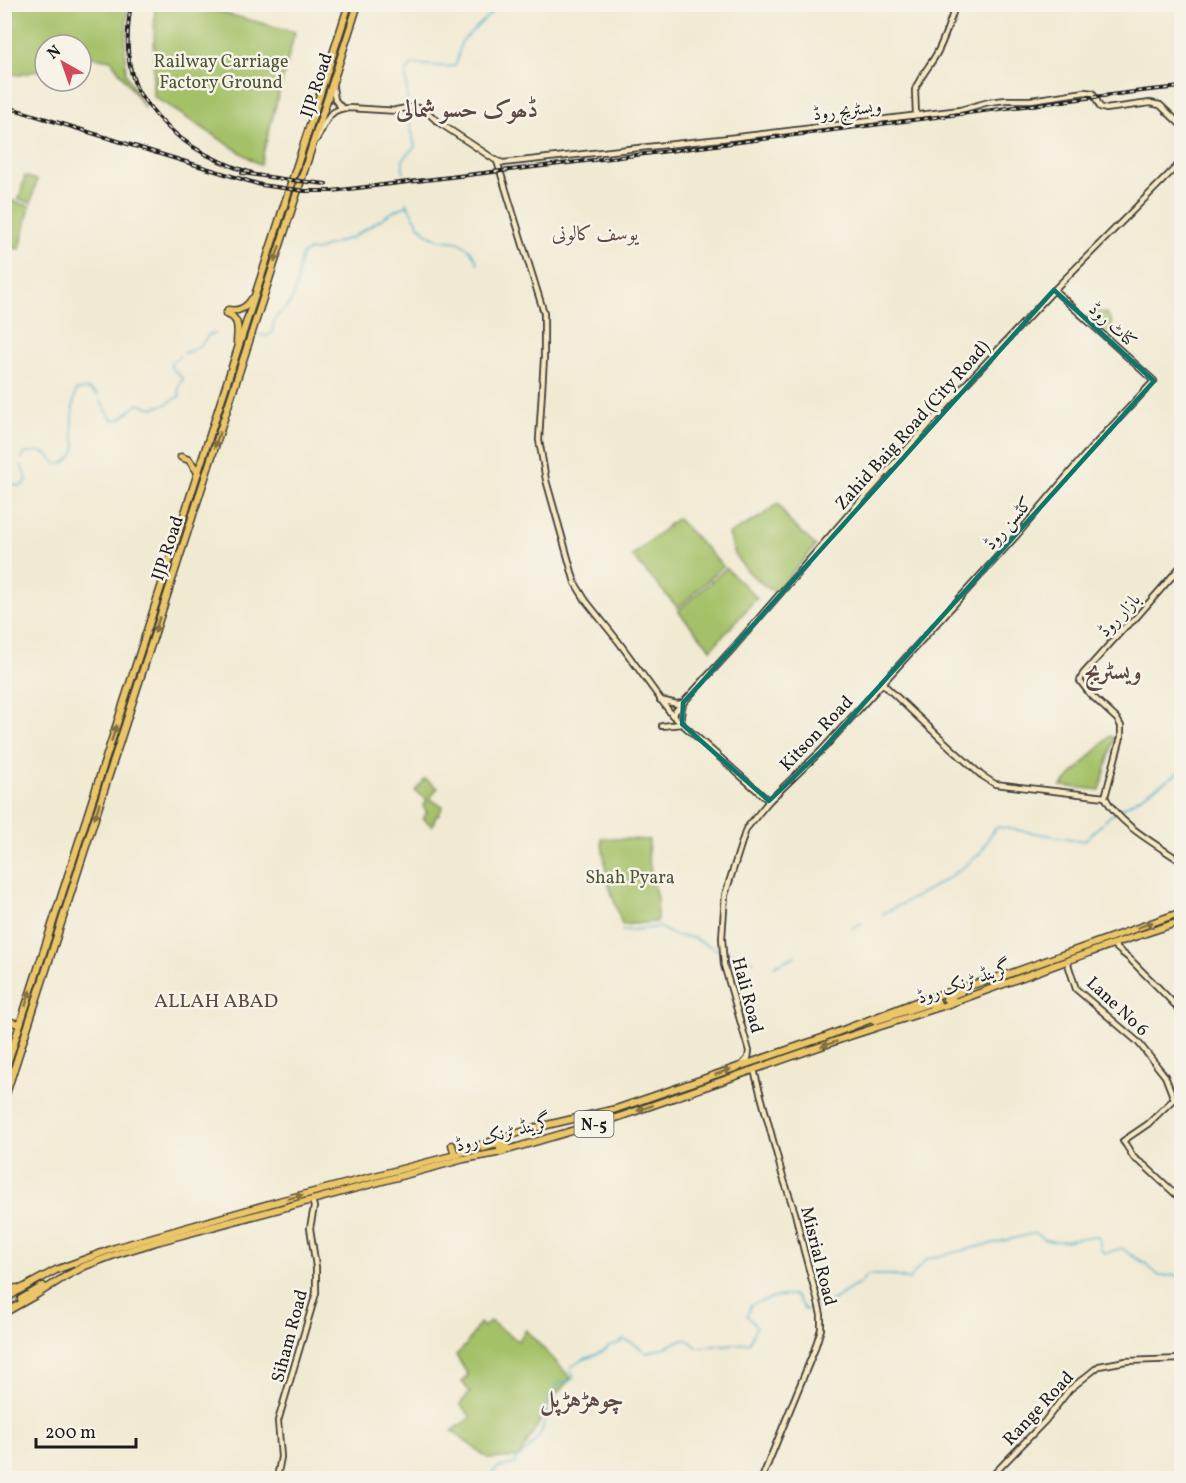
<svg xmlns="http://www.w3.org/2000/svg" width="1186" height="1483" viewBox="0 0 1186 1483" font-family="Vollkorn,Amiri,serif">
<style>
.green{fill:#a4c168;stroke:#606e42;stroke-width:1.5}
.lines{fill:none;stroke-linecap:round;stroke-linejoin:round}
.stream{stroke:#4baeca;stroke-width:1.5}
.highway-tunnel{stroke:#c6c1ae;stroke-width:6;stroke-dasharray:6 3;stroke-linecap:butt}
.secondary-casing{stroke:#3c3b37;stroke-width:8}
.highway-casing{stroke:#3c3b37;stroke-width:9}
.secondary{stroke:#f7e8c3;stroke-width:4.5}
.highway{stroke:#ebc669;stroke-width:6}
.rail-casing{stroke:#1c1c1c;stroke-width:4}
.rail{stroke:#f7f3e8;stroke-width:1.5;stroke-dasharray:4.5;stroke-linecap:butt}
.oneway{fill:#847142}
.marked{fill:none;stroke:#0f766e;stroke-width:4.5;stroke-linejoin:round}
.labels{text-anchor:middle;stroke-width:5;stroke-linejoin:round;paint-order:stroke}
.shield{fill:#f7f3e8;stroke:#5e5c59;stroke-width:1.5}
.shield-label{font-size:16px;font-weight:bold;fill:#1c1c1c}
.park-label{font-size:18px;fill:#4c5637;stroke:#f7f3e8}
.street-label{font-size:18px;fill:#1c1c1c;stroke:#f7f3e8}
.neighbourhood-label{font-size:20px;fill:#5e4843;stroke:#f7f3e8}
.district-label{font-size:24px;font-weight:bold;fill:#5e4843;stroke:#f7f3e8}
</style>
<rect width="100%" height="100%" fill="#f7f3e8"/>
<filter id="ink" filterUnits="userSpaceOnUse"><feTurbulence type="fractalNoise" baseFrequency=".0167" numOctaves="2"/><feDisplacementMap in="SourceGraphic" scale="12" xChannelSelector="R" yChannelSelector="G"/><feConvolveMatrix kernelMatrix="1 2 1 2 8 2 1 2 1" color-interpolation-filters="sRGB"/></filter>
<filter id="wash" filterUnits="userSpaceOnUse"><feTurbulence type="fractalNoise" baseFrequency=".008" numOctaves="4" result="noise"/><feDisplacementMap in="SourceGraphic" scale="24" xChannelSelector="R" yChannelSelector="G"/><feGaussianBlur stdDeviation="1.35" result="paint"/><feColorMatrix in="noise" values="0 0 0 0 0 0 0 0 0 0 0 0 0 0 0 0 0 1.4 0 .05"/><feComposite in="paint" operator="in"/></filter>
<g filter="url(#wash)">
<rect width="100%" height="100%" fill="#f1ead3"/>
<!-- green -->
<g class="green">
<path d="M5 4 128 5 125 50 126 74 145 108 111 60 92 57 81 59V45H45V69L20 75 5 73Z"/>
<path d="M155 5H193L295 32 260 165 153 96Z"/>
<path d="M25 176 37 180 31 203 19 199Z"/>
<path d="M5 199 30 206 20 249 5 246Z"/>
<path d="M1101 312 1106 313C1112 320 1114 326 1111 335L1087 316 1092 313Z"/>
<path d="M778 503 789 521 816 546 775 592C763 586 748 573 739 561 733 554 732 543 729 534L762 516Z"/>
<path d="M677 518 723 566 678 608 632 556Z"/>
<path d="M726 568 757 598 711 649 678 611Z"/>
<path d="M1110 736 1114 738 1100 790 1061 786Z"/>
<path d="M425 779 438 788 432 795 431 800 443 806 438 816H436L432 826 423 818 427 812 423 806 427 800 415 791Z"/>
<path d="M601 838 649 840 648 857 657 899V922L622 925 608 882Z"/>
<path d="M490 1321 518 1341 526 1330 571 1378 554 1397 519 1457 489 1459 452 1431 471 1417 460 1404 470 1392 462 1382 468 1375 456 1355 466 1345 480 1323 484 1327Z"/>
</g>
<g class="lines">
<!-- stream -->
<g class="stream">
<path d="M404 173C400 159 405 155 415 147L408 114 406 73C408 69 409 67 413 65 420 63 443 68 455 66 460 57 457 48 463 40L501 4"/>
<path d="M406 202 419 225 428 234 440 240 459 242 470 250 476 259 477 263"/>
<path d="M260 335 267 336 273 332C273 311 282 316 290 303 299 290 296 271 302 255L310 250 316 251 324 247 353 237 394 211 406 206H409"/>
<path d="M184 353C194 350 205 343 209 334H215"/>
<path d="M100 400 110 417 114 420C124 420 130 409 138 404L153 408 166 404 180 396C177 388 179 385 183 379L171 367V363L180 356"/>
<path d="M22 459 24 454C34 451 43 449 51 458 53 460 54 463 57 464 62 465 71 459 73 455 75 452 75 449 76 445 70 433 72 405 76 391L78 390 88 389 98 395"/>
<path d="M4 482 19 486 23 485 27 480 21 465"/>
<path d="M882 914C915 897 949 881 977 856 987 848 987 833 998 827L1084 841 1110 816 1174 776 1182 767"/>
<path d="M852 928 862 923"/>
<path d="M622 931 659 927 675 936 690 937 720 951"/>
<path d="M725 952 754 961"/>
<path d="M774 966 795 956"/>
<path d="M488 1478 497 1468 515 1464V1460C528 1452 540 1438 545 1422 549 1405 547 1395 561 1382H569L574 1377 570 1370V1368L580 1361 604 1351 609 1346 620 1343 623 1340 633 1343 647 1353 666 1347 683 1339 688 1340 697 1347 749 1343 756 1327 753 1321 747 1316C748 1314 750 1307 750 1306 753 1303 789 1293 793 1295 797 1297 802 1306 805 1310L821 1307 862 1282 864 1277 867 1275H892L910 1280 914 1273 927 1259 1036 1233C1039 1235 1041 1237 1044 1239 1057 1246 1082 1236 1097 1236L1099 1237 1101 1249 1103 1252 1106 1253 1122 1248 1131 1255 1145 1263 1159 1276 1182 1275"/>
</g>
</g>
</g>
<g filter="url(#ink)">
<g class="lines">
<!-- highway-tunnel -->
<path class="highway-tunnel" d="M4 1307 21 1299"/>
<!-- secondary casing -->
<g class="secondary-casing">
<g id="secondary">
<path d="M333 87 335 100 342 108"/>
<path d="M396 110 412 107 424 109 438 122 497 161 544 313V358L539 440 546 480 575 583 586 601 618 641 672 715 769 801"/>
<path d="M916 115 915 90C920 76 930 66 937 53 945 38 950 21 956 4"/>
<path d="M316 140C326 124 327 108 349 108L398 111"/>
<path d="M497 161 503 163 738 137 960 110 989 102 1006 100H1031L1085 92 1093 93 1100 107 1106 109 1150 103 1160 105 1182 126"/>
<path d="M1182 565 1134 620 1125 627 1083 674 1080 681 1090 694 1117 719 1121 726V737L1105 797C1119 825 1156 844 1182 862"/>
<path d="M882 683 950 747 981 775 995 784 1105 797"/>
<path d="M660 700 677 704 683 703 681 716 682 724 662 726"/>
<path d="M672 715 734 647 848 515 949 402 1054 290 1182 161"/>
<path d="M1113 944C1118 951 1125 954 1131 960 1148 978 1166 994 1182 1013"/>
<path d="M1067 961 1076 989 1138 1042 1165 1076 1174 1099"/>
<path d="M742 1065 748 1058 749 1051 724 965 722 938 725 895 746 829 769 801 822 750 1017 535 1084 456 1154 381 1054 290"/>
<path d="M754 1070 782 1174 795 1213 804 1251 818 1302 821 1315V1329L814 1351 762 1478"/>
<path d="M1182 1091 1148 1124 1123 1141 1126 1145 1134 1158 1144 1165 1182 1200"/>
<path d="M277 1478 281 1457 278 1421 316 1293V1267L310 1228 314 1207 312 1200"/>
<path d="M990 1478 1045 1421 1069 1390 1099 1366 1126 1361 1182 1359"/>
</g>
</g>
<!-- highway casing -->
<g class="highway-casing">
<g id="highway">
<path d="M228 310C239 312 246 308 252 299"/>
<path d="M226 314C240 317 238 330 237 342"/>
<path d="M181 457 189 460 198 472"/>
<path d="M953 1000 948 1001 946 999 948 997 961 992"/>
<path d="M4 1020 19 1024"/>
<path d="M875 1021 937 1001 938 1004 933 1007"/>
<path d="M4 1040 13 1047"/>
<path d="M4 1074 349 4"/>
<path d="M4 1100 358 4"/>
<path d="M452 1145 455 1155"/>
<path d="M483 1148 504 1142 507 1144 506 1147 500 1149"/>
<path d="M4 1294 16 1288 20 1289"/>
<path d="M21 1299 43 1286"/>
<path d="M4 1300 21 1289 56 1270 115 1248 283 1200 459 1154 483 1144 534 1128 616 1109 822 1038 921 1000 1009 974 1182 912"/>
<path d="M4 1313 36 1295 66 1276 85 1266 117 1254 160 1241 464 1159 497 1153 616 1118 850 1036 949 1004 1113 944 1182 921"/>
</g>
</g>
<!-- secondary -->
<use href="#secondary" class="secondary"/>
<!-- highway -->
<use href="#highway" class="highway"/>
<!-- rail casing -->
<g class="rail-casing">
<g id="rail">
<path d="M131 4C126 33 125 64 138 91 141 96 145 101 149 106 174 140 211 161 252 173"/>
<path d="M4 106 261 185 305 191H332L645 154 1150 90 1182 87"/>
<path d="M242 173 290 180 326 184"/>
</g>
</g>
<!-- rail -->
<use href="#rail" class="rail"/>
</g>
<!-- one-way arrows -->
<defs><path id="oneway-solid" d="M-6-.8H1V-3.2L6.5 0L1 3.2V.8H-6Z" transform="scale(1.5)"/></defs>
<g class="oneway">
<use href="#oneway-solid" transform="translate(277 254) rotate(108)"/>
<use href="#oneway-solid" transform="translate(217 440) rotate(108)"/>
<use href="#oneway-solid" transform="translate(157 625) rotate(108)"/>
<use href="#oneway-solid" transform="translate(114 733) rotate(-72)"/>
<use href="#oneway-solid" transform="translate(97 811) rotate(107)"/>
<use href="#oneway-solid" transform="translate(1145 925) rotate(-20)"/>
<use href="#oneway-solid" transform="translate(28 998) rotate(-72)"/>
<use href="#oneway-solid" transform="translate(829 1044) rotate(161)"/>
<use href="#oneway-solid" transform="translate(723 1072) rotate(-20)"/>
<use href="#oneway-solid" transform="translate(645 1108) rotate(161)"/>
<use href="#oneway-solid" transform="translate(295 1197) rotate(-14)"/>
</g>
</g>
<!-- marked area -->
<path class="marked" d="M1054 290 1154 381 822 750 769 801 682 724 683 703Z"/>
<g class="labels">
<!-- shield labels -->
<rect class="shield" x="574.5" y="1111" width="39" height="26" rx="4.5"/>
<g class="shield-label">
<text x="594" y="1130">N-5</text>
</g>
<!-- park labels -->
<g class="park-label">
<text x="221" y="67">Railway Carriage<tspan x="221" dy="21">Factory Ground</tspan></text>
<text x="630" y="883">Shah Pyara</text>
</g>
<!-- street labels -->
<g class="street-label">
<text transform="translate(316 85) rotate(-72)" y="6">IJP Road</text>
<text transform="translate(847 110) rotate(-7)" y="6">ویسٹریج روڈ</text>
<text transform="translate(1113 325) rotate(42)" y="6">کناٹ روڈ</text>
<text transform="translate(912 425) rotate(-48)" y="6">Zahid Baig Road (City Road)</text>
<text transform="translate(1008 523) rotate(-49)" y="6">کٹسن روڈ</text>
<text transform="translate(167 548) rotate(-72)" y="6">IJP Road</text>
<text transform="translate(1119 615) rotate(-47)" y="6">بازار روڈ</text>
<text transform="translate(816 733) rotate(-46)" y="6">Kitson Road</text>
<text transform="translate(964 982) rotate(-19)" y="6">گرینڈ ٹرنک روڈ</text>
<text transform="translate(748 995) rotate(75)" y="6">Hali Road</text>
<text transform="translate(1118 1006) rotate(43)" y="6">Lane No 6</text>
<text transform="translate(503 1133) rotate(-15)" y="6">گرینڈ ٹرنک روڈ</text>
<text transform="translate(819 1256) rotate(76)" y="6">Misrial Road</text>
<text transform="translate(289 1336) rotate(-75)" y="6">Siham Road</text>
<text transform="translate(1038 1408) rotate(-47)" y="6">Range Road</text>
</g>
<!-- neighbourhood labels -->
<g class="neighbourhood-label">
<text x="595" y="240">یوسف کالونی</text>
<text x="216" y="1007">ALLAH ABAD</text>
</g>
<!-- district labels -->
<g class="district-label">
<text x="467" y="117">ڈھوک حسو شمالی</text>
<text x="1113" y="679">ویسٹریج</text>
<text x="582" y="1407">چوہڑہڑپل</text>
</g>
</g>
<!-- margin -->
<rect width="1186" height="1483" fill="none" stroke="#f7f3e8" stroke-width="24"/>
<!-- north arrow -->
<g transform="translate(63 63) rotate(320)"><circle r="28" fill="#f7f3e8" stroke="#9f9d96" stroke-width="1.5"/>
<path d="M0-4.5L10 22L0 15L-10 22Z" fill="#d1495b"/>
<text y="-9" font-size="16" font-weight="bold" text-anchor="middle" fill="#1c1c1c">N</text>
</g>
<!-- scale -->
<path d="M36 1438v9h100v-9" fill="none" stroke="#1c1c1c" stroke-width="3"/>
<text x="45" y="1438" font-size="18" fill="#1c1c1c" stroke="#f7f3e8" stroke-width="4.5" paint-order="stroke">200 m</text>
</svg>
